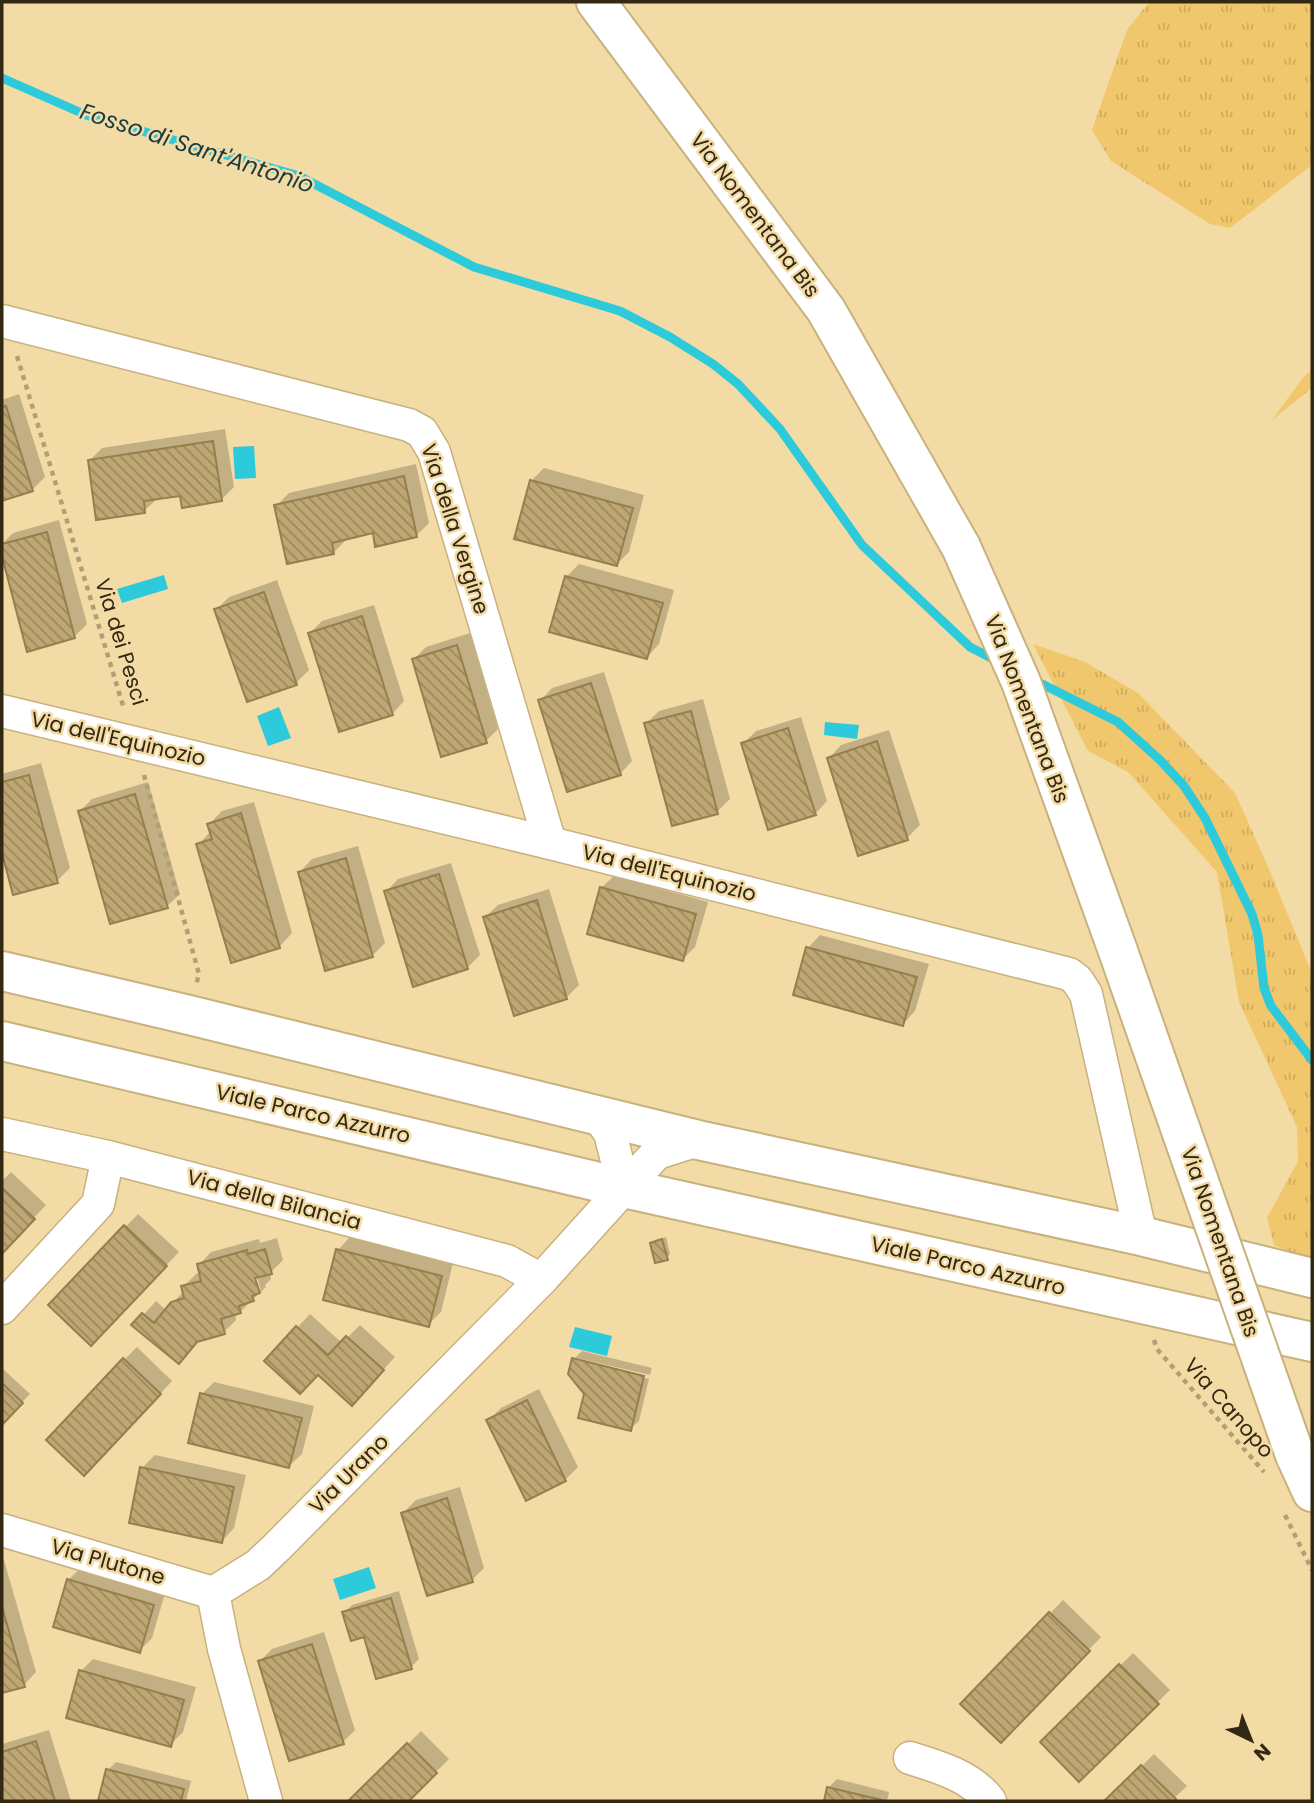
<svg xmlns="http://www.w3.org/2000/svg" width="1314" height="1803" viewBox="0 0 1314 1803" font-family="Poppins,sans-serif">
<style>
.grass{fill:url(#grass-tufts)}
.water{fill:#2ccada}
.shadow{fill:#0003;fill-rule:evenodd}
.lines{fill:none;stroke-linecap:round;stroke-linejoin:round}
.stream{stroke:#2ccada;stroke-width:9}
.building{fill:url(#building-back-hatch);stroke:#957f4d;stroke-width:2}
.minor-casing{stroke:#c9b17e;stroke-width:35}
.tertiary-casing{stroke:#c9b17e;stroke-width:42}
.secondary-casing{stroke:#c9b17e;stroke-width:42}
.path{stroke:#b39f75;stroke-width:4.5;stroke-dasharray:5 5;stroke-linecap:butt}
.minor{stroke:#fff;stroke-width:32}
.tertiary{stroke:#fff;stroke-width:38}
.secondary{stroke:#fff;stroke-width:38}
.secondary-bridge-casing{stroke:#c9b17e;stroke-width:42;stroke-linecap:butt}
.secondary-bridge{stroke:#fff;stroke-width:38}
.labels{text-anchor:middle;stroke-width:5;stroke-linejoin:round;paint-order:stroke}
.street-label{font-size:21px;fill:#322813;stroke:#f3dba6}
.water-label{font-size:23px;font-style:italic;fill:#1d3b3f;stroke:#f3dba6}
</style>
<defs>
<pattern id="grass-tufts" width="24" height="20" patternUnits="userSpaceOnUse" patternTransform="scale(1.75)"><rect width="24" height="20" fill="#f0c76c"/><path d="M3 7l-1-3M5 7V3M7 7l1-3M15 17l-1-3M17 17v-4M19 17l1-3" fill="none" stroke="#ceab5d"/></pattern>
<pattern id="building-back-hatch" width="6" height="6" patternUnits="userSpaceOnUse" patternTransform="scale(1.75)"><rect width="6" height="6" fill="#bfa774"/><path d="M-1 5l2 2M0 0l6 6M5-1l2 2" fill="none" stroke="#9c885e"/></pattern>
</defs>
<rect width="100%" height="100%" fill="#f3dba6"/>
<!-- grass -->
<g class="grass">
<path d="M1149 2H1312V165L1230 228 1210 224 1111 161 1092 130 1127 30Z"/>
<path d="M1312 369V388L1272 420 1302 379Z"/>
<path d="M1033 644 1085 662 1138 693 1235 793 1266 862 1312 973V1261L1274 1245 1267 1218 1298 1161 1297 1127 1239 1002 1217 872 1128 772 1088 751Z"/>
</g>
<!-- water -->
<g class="water">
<path d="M254 446 256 478 235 479 233 447Z"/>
<path d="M164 575 168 589 122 603 117 589Z"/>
<path d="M279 707 291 738 268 746 257 716Z"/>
<path d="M825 722 859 725 857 739 824 735Z"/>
<path d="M575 1327 612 1336 607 1356 569 1347Z"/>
<path d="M369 1567 376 1588 340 1600 333 1579Z"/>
</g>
<!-- shadow -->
<g class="shadow">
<path d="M19 394 45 477 32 490 2 499V400Z"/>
<path d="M225 429 234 487 221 500 182 494 157 499 144 511 89 461 102 448Z"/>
<path d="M416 464 429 523 417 535 374 531 346 540 334 552 276 506 289 493Z"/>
<path d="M544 468 644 495 629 552 617 564 531 481Z"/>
<path d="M59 520 87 624 74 637 29 649 2 544 13 533Z"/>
<path d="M579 564 674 590 659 644 647 657 566 577Z"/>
<path d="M277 580 309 670 296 683 216 610 229 597Z"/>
<path d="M374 605 404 701 392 714 310 633 322 621Z"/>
<path d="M470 633 498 729 486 741 414 659 426 647Z"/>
<path d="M604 672 632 761 620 774 540 701 552 688Z"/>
<path d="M703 699 730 799 717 812 646 724 659 711Z"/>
<path d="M801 717 827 801 815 814 743 744 756 731Z"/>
<path d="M889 730 920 825 907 838 859 854 829 758 841 745Z"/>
<path d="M41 763 70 868 57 881 14 893 2 847V774Z"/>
<path d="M148 782 180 894 167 906 80 811 92 799Z"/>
<path d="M254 802 292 933 280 946 232 960 198 845 211 831 209 824 222 811Z"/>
<path d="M358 846 385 943 372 956 300 872 312 859Z"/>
<path d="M451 863 480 955 467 968 386 892 398 879Z"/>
<path d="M614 876 708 902 695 947 683 959 601 888Z"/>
<path d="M549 889 579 985 566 998 485 917 498 905Z"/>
<path d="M820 935 929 964 915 1011 903 1024 795 994 808 948Z"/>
<path d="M11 1172 46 1205 2 1252V1181Z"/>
<path d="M138 1214 179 1252 103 1331 50 1305Z"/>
<path d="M350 1237 453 1263 441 1312 428 1325 338 1250Z"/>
<path d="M666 1237 670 1254 667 1258 652 1244 655 1240Z"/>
<path d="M277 1238 283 1260 270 1273 271 1279 265 1285 266 1287 240 1312 235 1313 236 1320 224 1332 199 1339 179 1362 134 1325 156 1301 166 1310 184 1291 183 1287 196 1274 201 1273 199 1265 211 1252 259 1239 260 1243ZM251 1270H255L261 1290 258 1293Z"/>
<path d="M310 1314 342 1343 360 1325 395 1357 364 1391 319 1373 266 1361Z"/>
<path d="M137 1347 172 1381 97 1461 124 1360Z"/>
<path d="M582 1351 652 1368 650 1375 577 1358V1361L649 1379 639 1421 630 1429 586 1394 574 1359Z"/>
<path d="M3 1369 30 1394 2 1423V1370Z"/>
<path d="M214 1382 314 1406 302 1454 289 1466 202 1394Z"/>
<path d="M539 1389 578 1467 565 1480 488 1421 501 1408Z"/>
<path d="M155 1455 246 1475 234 1528 222 1541 142 1468Z"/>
<path d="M460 1487 484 1568 472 1580 403 1513 416 1500Z"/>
<path d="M4 1560 36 1672 24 1685 2 1691V1561Z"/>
<path d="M81 1568 165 1593 152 1638 139 1651 68 1580Z"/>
<path d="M399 1591 419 1659 411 1667 365 1635 344 1613 352 1605Z"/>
<path d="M1063 1600 1101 1637 1001 1741 962 1704Z"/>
<path d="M324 1632 355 1730 343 1742 260 1661 272 1649Z"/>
<path d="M1133 1653 1170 1690 1079 1779 1043 1742Z"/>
<path d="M93 1659 196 1687 183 1732 170 1745 81 1671Z"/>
<path d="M49 1730 71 1801H2V1744Z"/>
<path d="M421 1731 449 1759 407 1801H351Z"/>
<path d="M1154 1754 1187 1786 1171 1801H1107Z"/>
<path d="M116 1762 191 1781 186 1801H99L108 1770Z"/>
<path d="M837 1779 889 1792 887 1801H826L829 1787Z"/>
</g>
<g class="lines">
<!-- stream -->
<g class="stream">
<path d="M2 78 86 115 299 176 474 267 620 311 670 337 713 364 738 384 780 429 862 545 970 647 997 661"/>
<path d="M1034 680 1118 722 1160 760 1184 786 1205 818 1252 914 1258 935 1264 988 1271 1006 1312 1060"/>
</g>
</g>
<!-- building -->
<g class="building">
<path d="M6 406 33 491 2 501V407Z"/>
<path d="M213 441 222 501 182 508 180 496 144 501 145 513 96 520 88 460Z"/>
<path d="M404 476 417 537 375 547 373 533 332 543 334 554 287 564 274 505Z"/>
<path d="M530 480 633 508 617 566 514 539Z"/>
<path d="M47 532 75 638 27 652 2 556V544Z"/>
<path d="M565 576 663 603 647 659 549 632Z"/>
<path d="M264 592 297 685 247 702 214 609Z"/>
<path d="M362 616 393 715 339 732 308 633Z"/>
<path d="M457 645 487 743 441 757 412 659Z"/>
<path d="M591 683 621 775 567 792 538 700Z"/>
<path d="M691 711 718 814 672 826 644 723Z"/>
<path d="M788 728 816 815 768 830 741 743Z"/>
<path d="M877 741 908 840 858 856 827 758Z"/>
<path d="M29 775 58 883 13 895 2 853V782Z"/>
<path d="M135 794 168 908 110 924 78 811Z"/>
<path d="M241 813 280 948 231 963 196 844 212 839 207 824Z"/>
<path d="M346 858 373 957 325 971 298 872Z"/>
<path d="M439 874 468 969 413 987 384 891Z"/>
<path d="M600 887 696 914 683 961 587 934Z"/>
<path d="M537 900 567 999 514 1016 483 917Z"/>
<path d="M806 947 917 977 903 1026 793 995Z"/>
<path d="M2 1188 35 1219 2 1254Z"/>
<path d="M124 1225 167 1266 91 1346 48 1305Z"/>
<path d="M662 1239 668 1260 655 1263 650 1243Z"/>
<path d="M265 1249 272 1274 255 1278 260 1293 252 1296 254 1301 239 1306 241 1313 221 1319 225 1334 197 1342 179 1364 131 1325 142 1313 154 1323 171 1302 184 1298 181 1286 201 1281 197 1264 247 1250 248 1254Z"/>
<path d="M336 1249 442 1276 429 1327 323 1300Z"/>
<path d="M296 1326 328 1355 346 1336 384 1370 352 1406 318 1375 300 1394 264 1361Z"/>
<path d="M123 1358 161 1394 84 1476 46 1440Z"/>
<path d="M572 1358 644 1376 631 1431 578 1418 584 1394 568 1374Z"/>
<path d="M2 1383 23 1403 2 1425Z"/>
<path d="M200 1393 302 1418 289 1468 188 1443Z"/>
<path d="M527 1400 566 1481 526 1501 486 1420Z"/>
<path d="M140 1467 234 1487 222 1543 129 1523Z"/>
<path d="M447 1498 473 1582 427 1596 401 1513Z"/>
<path d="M67 1579 154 1605 140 1653 53 1627Z"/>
<path d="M391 1598 412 1669 376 1679 364 1637 351 1641 342 1612Z"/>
<path d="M2 1607 25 1687 2 1693Z"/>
<path d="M1049 1612 1090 1651 1001 1743 960 1704Z"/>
<path d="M312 1644 344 1744 289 1761 258 1661Z"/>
<path d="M1119 1664 1159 1704 1079 1782 1040 1742Z"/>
<path d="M79 1670 184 1700 171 1747 66 1718Z"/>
<path d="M36 1741 55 1801H2V1752Z"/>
<path d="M407 1743 437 1773 409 1801H348Z"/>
<path d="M1141 1765 1176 1799 1174 1801H1104Z"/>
<path d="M106 1769 184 1789 181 1801H98Z"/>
<path d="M827 1787 882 1800V1801H824Z"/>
</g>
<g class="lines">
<!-- minor casing -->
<g class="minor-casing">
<g id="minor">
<path d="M2 321 409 425 422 432 434 452 550 843"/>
<path d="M2 711 550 843 1069 974 1077 980 1086 994 1141 1236"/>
<path d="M597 1115 610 1133 624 1188"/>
<path d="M2 1134 108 1157 507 1261 541 1280"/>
<path d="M2 1308 98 1204 108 1157"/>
<path d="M2 1530 213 1593"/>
<path d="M213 1593 258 1565 277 1547 541 1280 624 1188 657 1153 698 1140"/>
<path d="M213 1593 224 1649 266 1801"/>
<path d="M910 1758C939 1767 971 1776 990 1801"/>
</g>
</g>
<!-- tertiary casing -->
<g class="tertiary-casing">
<g id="tertiary">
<path d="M2 971 189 1015 698 1140 1141 1236 1312 1278"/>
<path d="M2 1041 624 1188 1312 1342"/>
</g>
</g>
<!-- secondary casing -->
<g class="secondary-casing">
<g id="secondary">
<path d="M596 2 826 310 961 547"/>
<path d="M1295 1455 1312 1492"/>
</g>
</g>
<!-- path -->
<g class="path">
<path d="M17 356 124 709"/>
<path d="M144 775 199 974 196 985"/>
<path d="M1154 1340 1157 1349 1264 1472"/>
<path d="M1285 1515 1312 1570"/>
</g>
<!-- minor -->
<use href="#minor" class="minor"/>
<!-- tertiary -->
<use href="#tertiary" class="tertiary"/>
<!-- secondary -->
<use href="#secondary" class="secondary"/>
<!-- secondary-bridge casing -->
<g class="secondary-bridge-casing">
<path id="secondary-bridge" d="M961 547 1021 682 1118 951 1295 1455"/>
</g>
<!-- secondary-bridge -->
<use href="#secondary-bridge" class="secondary-bridge"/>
</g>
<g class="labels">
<!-- street labels -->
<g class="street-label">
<text transform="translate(755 215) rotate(53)" y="7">Via Nomentana Bis</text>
<text transform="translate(455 529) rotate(72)" y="7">Via della Vergine</text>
<text transform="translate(121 642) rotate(73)" y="7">Via dei Pesci</text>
<text transform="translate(1027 709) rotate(69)" y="7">Via Nomentana Bis</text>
<text transform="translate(118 739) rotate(13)" y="7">Via dell'Equinozio</text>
<text transform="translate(669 873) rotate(14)" y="7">Via dell'Equinozio</text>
<text transform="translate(313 1114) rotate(13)" y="7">Viale Parco Azzurro</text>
<text transform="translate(274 1200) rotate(15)" y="7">Via della Bilancia</text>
<text transform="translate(1220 1242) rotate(71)" y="7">Via Nomentana Bis</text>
<text transform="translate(968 1266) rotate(13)" y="7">Viale Parco Azzurro</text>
<text transform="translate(1229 1408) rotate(49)" y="7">Via Canopo</text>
<text transform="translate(349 1474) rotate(-45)" y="7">Via Urano</text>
<text transform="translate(108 1562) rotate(16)" y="7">Via Plutone</text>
</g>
<!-- water labels -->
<g class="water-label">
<text transform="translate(197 148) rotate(18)" y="8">Fosso di Sant'Antonio</text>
</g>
</g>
<!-- border -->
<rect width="1314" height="1803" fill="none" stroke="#322813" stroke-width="7"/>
<!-- north arrow -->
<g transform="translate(1251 1740) rotate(137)" stroke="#f3dba6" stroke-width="5" paint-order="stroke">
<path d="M0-5L12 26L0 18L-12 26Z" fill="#322813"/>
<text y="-10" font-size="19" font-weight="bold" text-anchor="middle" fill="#322813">N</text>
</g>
</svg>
